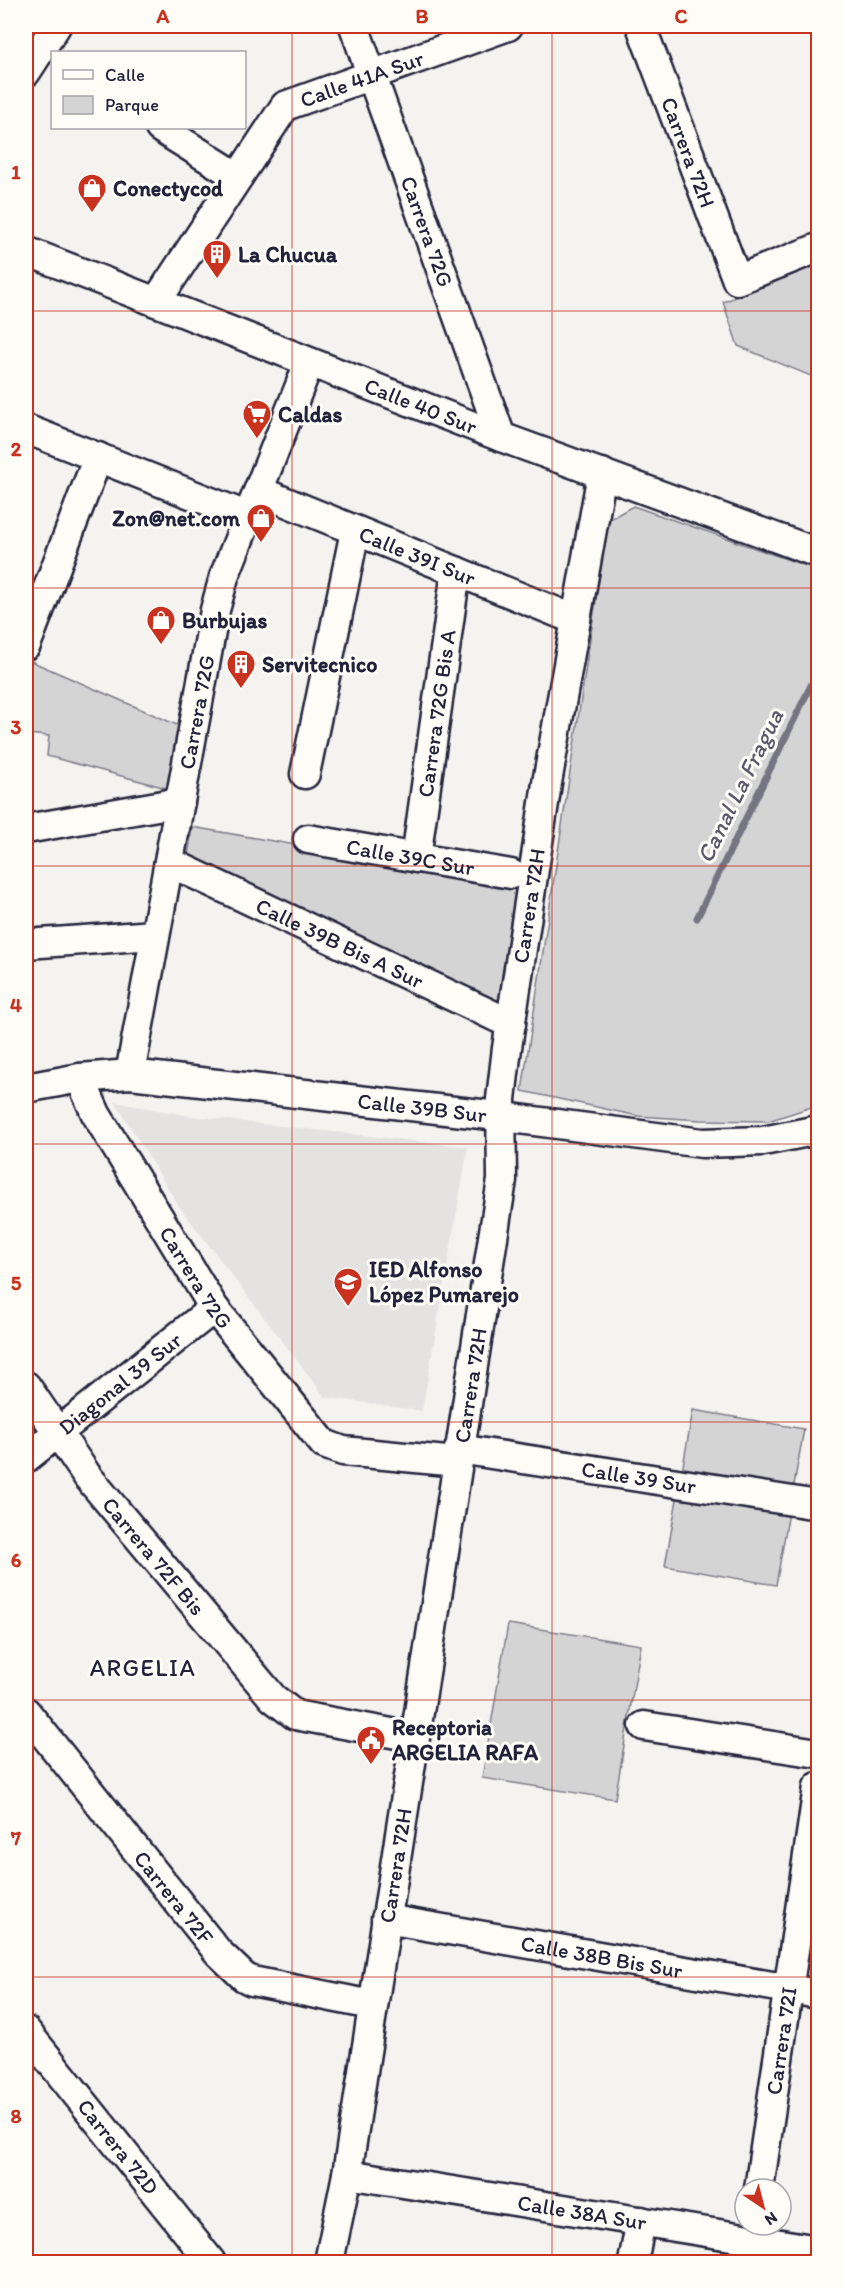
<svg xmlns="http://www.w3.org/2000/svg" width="844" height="2288" viewBox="0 0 844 2288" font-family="Itim,sans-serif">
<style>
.built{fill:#e4e3e2}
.green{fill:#d5d4d5;stroke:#7c7b88;stroke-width:1.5}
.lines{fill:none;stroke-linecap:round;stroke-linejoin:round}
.stream{stroke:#757582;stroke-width:7}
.minor-casing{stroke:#22223b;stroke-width:33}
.minor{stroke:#fdfcf7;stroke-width:28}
.grid{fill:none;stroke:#c8321e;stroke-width:1.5;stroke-opacity:0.55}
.labels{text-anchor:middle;stroke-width:6;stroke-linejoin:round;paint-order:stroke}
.street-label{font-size:22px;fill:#22223b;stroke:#fdfcf7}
.poi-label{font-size:22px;font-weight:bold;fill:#22223b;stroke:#fdfcf7;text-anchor:start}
.water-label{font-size:24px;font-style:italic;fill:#59596b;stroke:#fdfcf7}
.neighbourhood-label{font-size:24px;letter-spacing:1.5px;fill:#22223b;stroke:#fdfcf7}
.neatline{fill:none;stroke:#c8321e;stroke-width:2}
.grid-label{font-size:20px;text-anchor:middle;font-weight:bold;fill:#c8321e}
</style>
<rect width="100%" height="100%" fill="#f4f3ef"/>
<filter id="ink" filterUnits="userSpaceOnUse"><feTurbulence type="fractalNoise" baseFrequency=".0167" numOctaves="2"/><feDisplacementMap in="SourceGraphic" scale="12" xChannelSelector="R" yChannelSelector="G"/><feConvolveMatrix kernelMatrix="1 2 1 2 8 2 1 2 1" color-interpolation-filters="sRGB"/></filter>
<g filter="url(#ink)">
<!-- built -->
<path class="built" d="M115 1102 191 1116 468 1147 422 1411 325 1397 179 1206Z"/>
<!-- green -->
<g class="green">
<path d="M818 264V379L738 346 723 302Z"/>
<path d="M633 506 818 570V1105L768 1121 701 1120 638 1116 522 1091 608 520Z"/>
<path d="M26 659 184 728 170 789 47 756 49 736 26 734Z"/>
<path d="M192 827 519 884 501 1010 188 857Z"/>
<path d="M693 1410 804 1429 776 1585 665 1566Z"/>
<path d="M508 1624 641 1645 615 1799 482 1778Z"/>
</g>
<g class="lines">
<!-- stream -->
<path class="stream" d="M697 918 818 671"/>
<!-- minor casing -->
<g class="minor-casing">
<g id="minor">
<path id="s1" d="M354 26 501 437"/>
<path id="s2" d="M641 26 737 280 818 248"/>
<path d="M26 72 56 26"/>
<path d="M160 128 238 177"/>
<path id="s3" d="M26 251 501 437 818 553"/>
<path id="s4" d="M156 302 285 106 508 26"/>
<path d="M26 429 249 517"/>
<path id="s5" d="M259 491 576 620"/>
<path d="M26 645 98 457"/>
<path d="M305 774 355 531"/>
<path d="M26 829 180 802"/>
<path id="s6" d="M308 839 511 874"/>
<path id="s7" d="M416 858 456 571"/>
<path id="s8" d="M169 862 511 1024"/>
<path d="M26 944 155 935"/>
<path id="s9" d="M130 1074 215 610 224 577 309 363"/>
<path id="s10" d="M80 1078 96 1114 214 1308 324 1444 343 1451 457 1462"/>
<path id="s11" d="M26 1088 80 1078 130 1074 481 1114 702 1143 763 1141 818 1130"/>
<path id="s12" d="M26 1386 88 1477 273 1698 295 1715 413 1737"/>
<path id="s13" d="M459 1449 818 1505"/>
<path id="s14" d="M26 1458 214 1308"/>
<path id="s15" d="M26 1712 218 1952 244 1977 252 1981 372 2005"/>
<path d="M644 1726 818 1753"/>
<path id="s16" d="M386 1919 818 1994"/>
<path id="s17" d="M26 2031 211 2262"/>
<path id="s18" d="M347 2174 818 2250"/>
<path id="s19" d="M759 2189 818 1787"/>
<path id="s20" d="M329 2262 347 2174 502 1180 501 1099 507 1048 547 783 602 473"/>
<path d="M633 2262 641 2221"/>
</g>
</g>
<!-- minor -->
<use href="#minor" class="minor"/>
</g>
</g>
<!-- grid -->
<path class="grid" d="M292 26V2262M552 26V2262M26 311H818M26 588H818M26 866H818M26 1144H818M26 1422H818M26 1700H818M26 1977H818"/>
<!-- icons -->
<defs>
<g id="shop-pin" transform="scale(1.5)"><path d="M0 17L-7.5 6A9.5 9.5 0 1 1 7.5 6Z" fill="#c8321e" stroke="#fdfcf7"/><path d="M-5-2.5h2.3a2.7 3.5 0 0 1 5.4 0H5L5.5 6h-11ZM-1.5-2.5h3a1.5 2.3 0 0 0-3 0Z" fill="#fff"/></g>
<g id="building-pin" transform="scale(1.5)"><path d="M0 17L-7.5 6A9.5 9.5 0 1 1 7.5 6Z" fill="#c8321e" stroke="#fdfcf7"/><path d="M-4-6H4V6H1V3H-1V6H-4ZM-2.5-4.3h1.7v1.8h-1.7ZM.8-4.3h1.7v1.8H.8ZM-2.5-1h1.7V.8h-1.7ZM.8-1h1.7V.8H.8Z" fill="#fff"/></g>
<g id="supermarket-pin" transform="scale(1.5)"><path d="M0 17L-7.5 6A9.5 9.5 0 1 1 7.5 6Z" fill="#c8321e" stroke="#fdfcf7"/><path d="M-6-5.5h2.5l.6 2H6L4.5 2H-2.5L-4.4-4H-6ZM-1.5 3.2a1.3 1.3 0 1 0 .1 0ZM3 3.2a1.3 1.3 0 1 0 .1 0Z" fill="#fff"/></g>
<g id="school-pin" transform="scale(1.5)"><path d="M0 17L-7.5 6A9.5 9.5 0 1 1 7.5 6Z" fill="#c8321e" stroke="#fdfcf7"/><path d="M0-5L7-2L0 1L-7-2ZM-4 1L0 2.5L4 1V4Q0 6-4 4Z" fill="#fff"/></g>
<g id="civic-pin" transform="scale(1.5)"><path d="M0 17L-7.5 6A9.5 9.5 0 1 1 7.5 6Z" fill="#c8321e" stroke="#fdfcf7"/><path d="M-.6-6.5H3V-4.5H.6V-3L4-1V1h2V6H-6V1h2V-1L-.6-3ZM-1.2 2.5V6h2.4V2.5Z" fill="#fff"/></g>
</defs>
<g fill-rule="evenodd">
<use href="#shop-pin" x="92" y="188"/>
<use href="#building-pin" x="217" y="254"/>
<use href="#supermarket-pin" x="257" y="414"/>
<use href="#shop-pin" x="261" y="518"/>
<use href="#shop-pin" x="161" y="620"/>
<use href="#building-pin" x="241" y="664"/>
<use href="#school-pin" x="348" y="1282"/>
<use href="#civic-pin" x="371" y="1740"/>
</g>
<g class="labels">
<!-- street labels -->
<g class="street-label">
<text dy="8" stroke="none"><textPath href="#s4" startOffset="316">Calle 41A Sur</textPath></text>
<text dy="8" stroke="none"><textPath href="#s2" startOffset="135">Carrera 72H</textPath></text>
<text dy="8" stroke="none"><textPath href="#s1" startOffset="218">Carrera 72G</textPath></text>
<text dy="8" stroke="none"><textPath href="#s3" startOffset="424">Calle 40 Sur</textPath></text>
<text dy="8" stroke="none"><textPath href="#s5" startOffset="171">Calle 39I Sur</textPath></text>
<text dy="8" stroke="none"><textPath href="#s9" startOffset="368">Carrera 72G</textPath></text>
<text dy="8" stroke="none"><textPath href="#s7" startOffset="146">Carrera 72G Bis A</textPath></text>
<text dy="8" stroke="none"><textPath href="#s6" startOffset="104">Calle 39C Sur</textPath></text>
<text dy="8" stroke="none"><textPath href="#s20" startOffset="1372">Carrera 72H</textPath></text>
<text dy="8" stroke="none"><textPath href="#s8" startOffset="189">Calle 39B Bis A Sur</textPath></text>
<text dy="8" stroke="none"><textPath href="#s11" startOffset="399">Calle 39B Sur</textPath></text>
<text dy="8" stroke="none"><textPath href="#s10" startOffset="231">Carrera 72G</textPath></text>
<text dy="8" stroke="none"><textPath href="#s14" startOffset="120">Diagonal 39 Sur</textPath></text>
<text dy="8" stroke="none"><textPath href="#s20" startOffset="888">Carrera 72H</textPath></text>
<text dy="8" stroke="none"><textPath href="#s13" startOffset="182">Calle 39 Sur</textPath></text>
<text dy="8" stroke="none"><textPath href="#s12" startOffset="213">Carrera 72F Bis</textPath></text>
<text dy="8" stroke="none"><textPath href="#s20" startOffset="402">Carrera 72H</textPath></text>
<text dy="8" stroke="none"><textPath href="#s15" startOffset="237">Carrera 72F</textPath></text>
<text dy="8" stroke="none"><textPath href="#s16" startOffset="219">Calle 38B Bis Sur</textPath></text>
<text dy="8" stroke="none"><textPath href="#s19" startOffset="150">Carrera 72I</textPath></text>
<text dy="8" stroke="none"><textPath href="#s17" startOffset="148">Carrera 72D</textPath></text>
<text dy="8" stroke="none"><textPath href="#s18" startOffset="238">Calle 38A Sur</textPath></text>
</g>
<!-- poi labels -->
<g class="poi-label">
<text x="113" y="196">Conectycod</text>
<text x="238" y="262">La Chucua</text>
<text x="278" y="422">Caldas</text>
<text x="240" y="526" text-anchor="end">Zon@net.com</text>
<text x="182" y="628">Burbujas</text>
<text x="262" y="672">Servitecnico</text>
<text x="369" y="1277">IED Alfonso<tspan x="369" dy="25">López Pumarejo</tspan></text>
<text x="392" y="1735">Receptoria<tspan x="392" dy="25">ARGELIA RAFA</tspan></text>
</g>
<!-- water labels -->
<g class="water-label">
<text transform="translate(740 786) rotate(-64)" y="8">Canal La Fragua</text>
</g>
<!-- neighbourhood labels -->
<g class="neighbourhood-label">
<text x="143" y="1676">ARGELIA</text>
</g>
</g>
<!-- margin -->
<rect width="844" height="2288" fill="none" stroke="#fdfcf7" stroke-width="66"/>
<!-- legend -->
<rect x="51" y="51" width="195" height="78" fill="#fdfcf7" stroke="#a5a5ac" stroke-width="1.5"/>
<rect x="63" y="70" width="30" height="9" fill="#fdfcf7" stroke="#a5a5ac" stroke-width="1.5"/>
<text x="105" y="81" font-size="18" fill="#22223b">Calle</text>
<rect x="63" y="96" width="30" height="18" fill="#d5d4d5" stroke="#a5a5ac" stroke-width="1.5"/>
<text x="105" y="111" font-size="18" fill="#22223b">Parque</text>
<!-- north arrow -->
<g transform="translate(763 2207) rotate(145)"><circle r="28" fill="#fdfcf7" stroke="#a5a5ac" stroke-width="1.5"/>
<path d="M0-4.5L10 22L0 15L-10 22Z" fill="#c8321e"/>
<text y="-9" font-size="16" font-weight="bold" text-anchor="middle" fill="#22223b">N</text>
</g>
<rect x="33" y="33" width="778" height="2222" class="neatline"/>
<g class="grid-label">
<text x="163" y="23">A</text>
<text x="422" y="23">B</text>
<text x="681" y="23">C</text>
<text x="16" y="179">1</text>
<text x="16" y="456">2</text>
<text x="16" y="734">3</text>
<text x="16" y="1012">4</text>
<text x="16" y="1290">5</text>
<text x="16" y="1567">6</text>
<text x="16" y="1845">7</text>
<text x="16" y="2123">8</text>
</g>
</svg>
